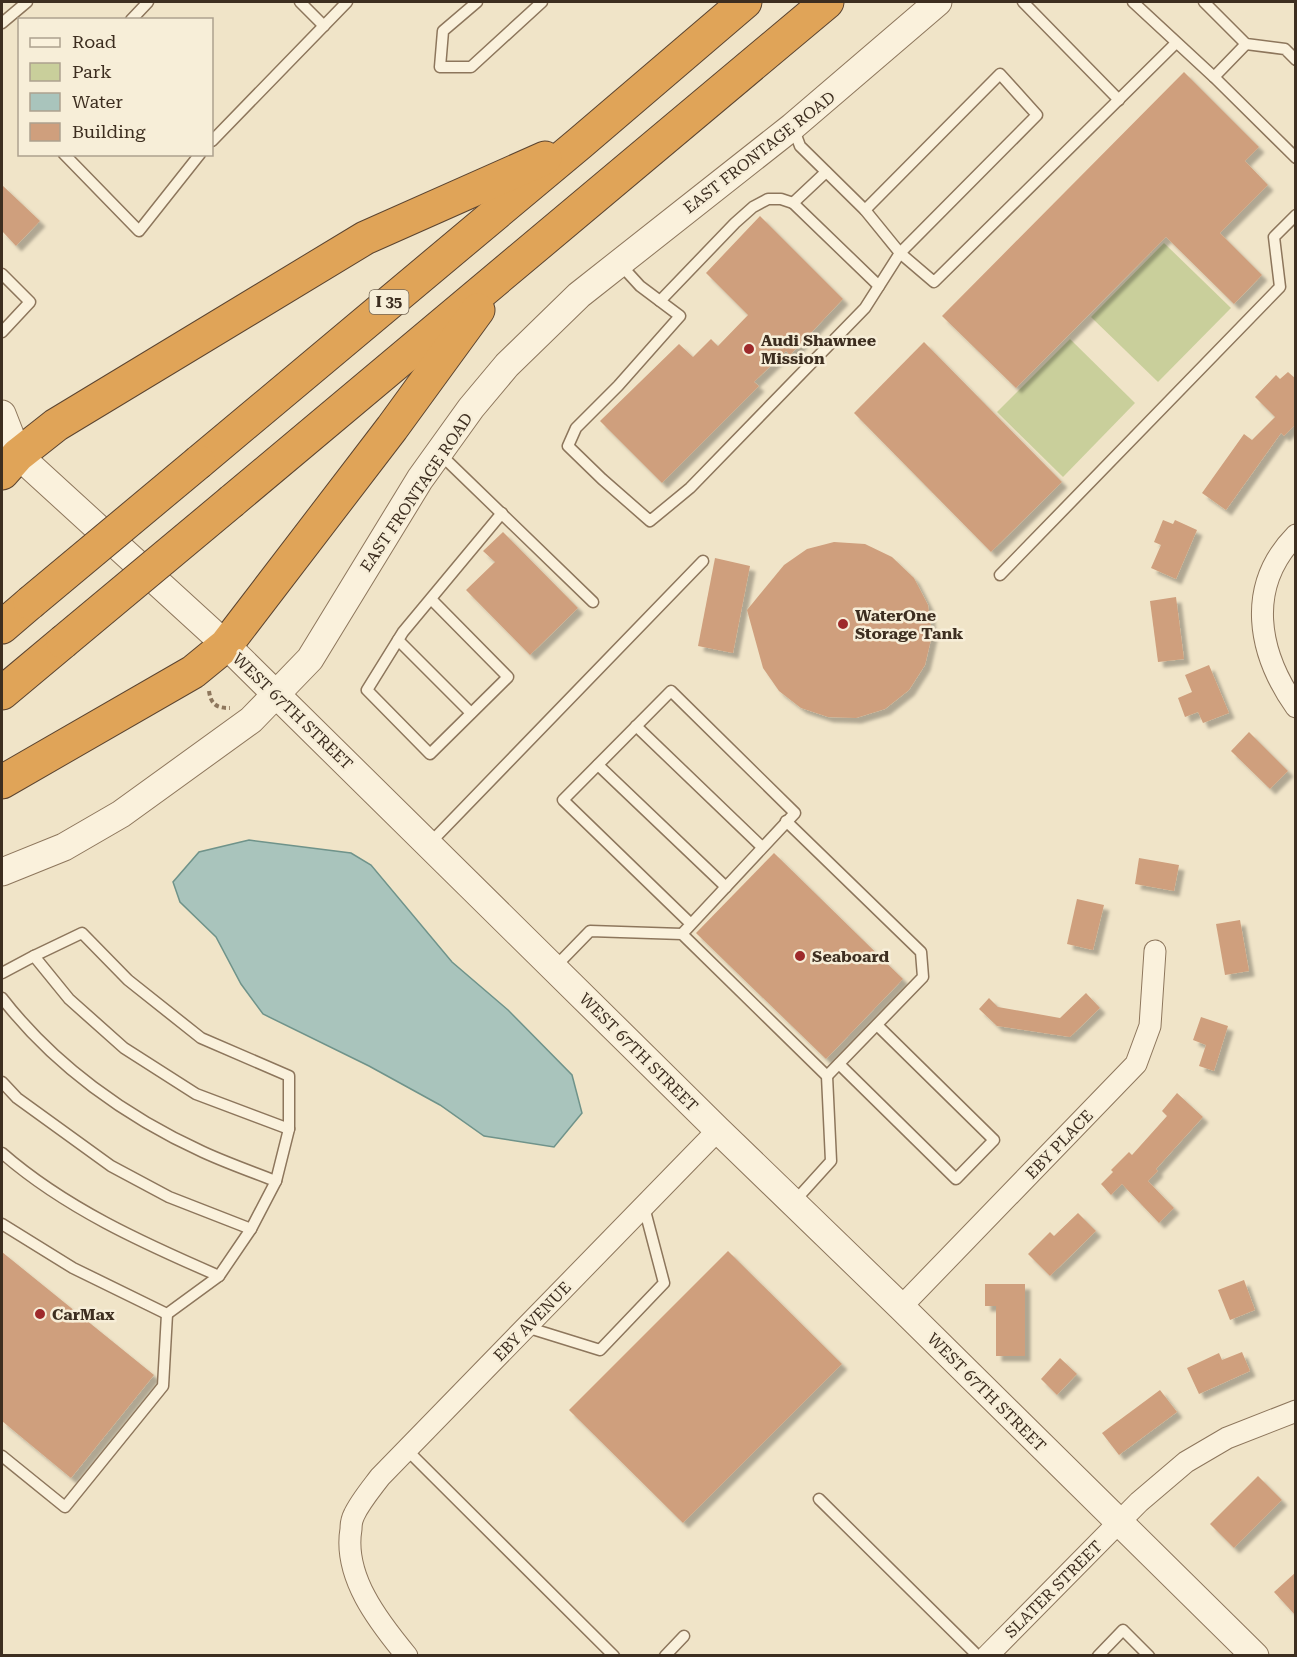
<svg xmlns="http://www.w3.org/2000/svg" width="1297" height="1657" viewBox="0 0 1297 1657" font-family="'Roboto Serif',serif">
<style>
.green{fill:#c9cf9b}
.water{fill:#a9c4bc;stroke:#6f938a;stroke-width:1.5}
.building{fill:#cf9f7d;filter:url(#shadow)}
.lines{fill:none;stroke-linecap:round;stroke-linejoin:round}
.service-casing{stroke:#8d765c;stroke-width:13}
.minor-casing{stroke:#8d765c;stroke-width:23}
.tertiary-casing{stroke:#8d765c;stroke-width:29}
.motorway-casing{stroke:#5b4430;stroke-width:35}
.path{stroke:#8d765c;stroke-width:4;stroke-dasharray:4.5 3;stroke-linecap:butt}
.service{stroke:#faf1dc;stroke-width:10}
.minor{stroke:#faf1dc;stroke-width:21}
.tertiary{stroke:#faf1dc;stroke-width:27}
.motorway{stroke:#e0a458;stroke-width:33}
.motorway-bridge-casing{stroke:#5b4430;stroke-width:35;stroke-linecap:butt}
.motorway-bridge{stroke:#e0a458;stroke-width:33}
.poi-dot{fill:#9e2a2b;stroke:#f7eed8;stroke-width:2}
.labels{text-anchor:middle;stroke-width:5;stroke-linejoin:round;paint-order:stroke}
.shield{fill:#f7eed8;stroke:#756857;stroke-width:1.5}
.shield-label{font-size:15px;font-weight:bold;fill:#3d2e20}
.street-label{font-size:16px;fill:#3d2e20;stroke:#f7eed8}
.poi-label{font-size:16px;font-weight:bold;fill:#3d2e20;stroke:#f7eed8;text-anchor:start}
</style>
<defs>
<filter id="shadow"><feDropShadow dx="5.5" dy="5.5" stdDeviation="1.5" flood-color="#0004"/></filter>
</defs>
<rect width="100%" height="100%" fill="#f0e4c8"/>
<!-- green -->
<g class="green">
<path d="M1164 243 1231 308 1158 382 1091 317Z"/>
<path d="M1070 339 1135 403 1063 477 997 412Z"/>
</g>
<!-- water -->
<path class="water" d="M249 840 351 853 371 865 452 962 508 1010 572 1075 582 1113 554 1147 484 1136 440 1105 369 1066 263 1014 241 984 216 937 180 902 173 882 199 852Z"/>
<!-- building -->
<g class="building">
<path d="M1184 72 1259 147 1245 161 1268 185 1220 233 1262 275 1234 304 1166 237 1016 388 942 316Z"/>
<path d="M2 185 40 221 16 246 2 231Z"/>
<path d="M760 216 843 299 790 355 786 351 754 382 759 386 662 483 600 421 679 344 693 357 711 339 718 346 748 315 706 273Z"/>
<path d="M924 342 1062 482 991 552 854 413Z"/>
<path d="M1288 372 1296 379V424L1284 436 1281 433 1226 510 1202 493 1244 434 1252 440 1275 417 1255 397 1276 375 1280 379Z"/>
<path d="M1163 520 1173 524 1175 520 1197 530 1176 579 1151 568 1161 545 1154 542Z"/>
<path d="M503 532 578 608 530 655 466 590 495 562 483 551Z"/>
<path d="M834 542 865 544 892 557 914 578 928 605 932 635 925 665 909 690 885 709 856 718 828 717 801 708 779 691 763 668 747 610 784 565 807 549Z"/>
<path d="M715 558 750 566 733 653 698 646Z"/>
<path d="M1176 597 1184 659 1158 662 1150 601Z"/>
<path d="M1209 665 1229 713 1203 723 1198 712 1185 717 1178 698 1192 692 1185 675Z"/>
<path d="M1249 732 1288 771 1270 789 1231 751Z"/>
<path d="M774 853 903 979 826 1059 696 933Z"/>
<path d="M1139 858 1179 865 1174 891 1135 884Z"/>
<path d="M1077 899 1104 905 1093 950 1067 944Z"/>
<path d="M1240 920 1249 971 1225 975 1216 924Z"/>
<path d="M1086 993 1100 1008 1070 1037 997 1026 979 1009 989 998 998 1007 1060 1018Z"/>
<path d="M1201 1017 1228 1026 1214 1071 1199 1066 1206 1045 1193 1040Z"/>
<path d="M1177 1093 1203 1117 1156 1169 1158 1171 1148 1181 1174 1208 1159 1223 1122 1184 1111 1195 1101 1184 1113 1172 1111 1170 1129 1152 1132 1155 1167 1116 1162 1111Z"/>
<path d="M1078 1213 1096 1231 1050 1276 1028 1254 1050 1232 1054 1236Z"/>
<path d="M728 1251 842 1364 683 1523 569 1410Z"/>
<path d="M2 1252 154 1375 71 1478 2 1421Z"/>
<path d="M1244 1280 1255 1310 1230 1320 1218 1290Z"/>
<path d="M985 1284H1025V1356H996V1306H985Z"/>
<path d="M1242 1352 1250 1371 1199 1394 1187 1368 1219 1353 1222 1360Z"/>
<path d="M1060 1358 1077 1374 1057 1395 1041 1379Z"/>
<path d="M1160 1390 1177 1412 1119 1455 1102 1433Z"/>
<path d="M1258 1476 1282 1500 1234 1548 1210 1524Z"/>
<path d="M1296 1572V1616L1274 1592Z"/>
</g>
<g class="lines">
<!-- service casing -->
<g class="service-casing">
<g id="service">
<path d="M300 2 324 26"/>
<path d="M477 2 443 31 440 67H471L542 2"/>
<path d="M1023 2 1119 100"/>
<path d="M1133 2 1214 77 1296 158"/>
<path d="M1204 2 1246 44 1285 49 1296 60"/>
<path d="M131 20 148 2"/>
<path d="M2 23 27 2"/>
<path d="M1214 77 1246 44"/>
<path d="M793 127 800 146 865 210 900 253 934 282 1176 43"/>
<path d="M212 141 347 2"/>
<path d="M64 154 139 231 200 154"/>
<path d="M793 203 879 286"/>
<path d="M619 263 640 286 680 316 618 386 576 428 568 446 602 479 650 521 690 488 865 308 900 253 1037 115 1000 74 865 210"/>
<path d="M2 274 30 302 2 332"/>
<path d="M660 301 735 223 753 207 768 199H781L793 203 826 172"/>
<path d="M439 453 593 602"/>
<path d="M1000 575 1280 287 1274 237 1296 215"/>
<path d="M431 599 508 677 430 754 367 690 403 632 502 513"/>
<path d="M398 640 471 713"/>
<path d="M636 726 762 847"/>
<path d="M598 765 726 887"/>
<path d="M786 821 921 952 923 977 827 1076"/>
<path d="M429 844 703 561"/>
<path d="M682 934 795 813 671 691 563 800 691 924"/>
<path d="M34 956 82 933 128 980 201 1038 289 1076V1129"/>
<path d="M554 968 590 931 682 934 827 1076 831 1161 793 1203"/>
<path d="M2 973 34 956 69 999 124 1048 196 1094 289 1129 276 1181"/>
<path d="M2 998C54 1065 126 1117 203 1152 227 1163 252 1172 276 1181L251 1229"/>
<path d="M839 1064 956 1179 994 1140 877 1025"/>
<path d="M2 1082 17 1098 111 1166 169 1197 251 1229 219 1276"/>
<path d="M2 1153C65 1208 143 1243 219 1276L167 1314 73 1268 2 1224"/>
<path d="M526 1327 600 1350 664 1283 644 1207"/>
<path d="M407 1450 614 1656"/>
<path d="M2 1456 65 1507 163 1386 167 1314"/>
<path d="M819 1499 978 1656"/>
<path d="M665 1656 684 1636"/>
<path d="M1098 1656 1123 1630 1149 1656"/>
</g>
</g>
<!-- minor casing -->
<g class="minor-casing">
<g id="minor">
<path d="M1296 535C1245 587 1258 653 1296 707"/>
<path d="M901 1307 1136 1064 1150 1026 1155 951"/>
<path d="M407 1656C378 1621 343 1576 351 1529 351 1524 352 1519 354 1515 360 1502 371 1489 380 1477L718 1130"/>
<path d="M987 1656 1139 1502 1186 1462 1227 1438 1296 1411"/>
</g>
</g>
<!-- tertiary casing -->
<g class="tertiary-casing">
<g id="tertiary">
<path d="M2 414 18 455 226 645 718 1130 901 1307 1255 1656"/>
<path d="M2 872 64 847 121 814 251 720 310 659 420 479 471 408 507 365 579 295 792 127 938 2"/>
</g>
</g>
<!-- motorway casing -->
<g class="motorway-casing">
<g id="motorway">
<path d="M199 462 580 143 745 2"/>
<path d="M2 473 18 455 56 425 365 238 545 158"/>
<path d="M232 501 827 2"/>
<path d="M2 627 30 603"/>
<path d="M2 693 63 642"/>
<path d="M2 782 193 672 226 645 392 428 478 310"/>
</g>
</g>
<!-- path -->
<path class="path" d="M209 691C211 705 217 708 230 708"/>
<!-- service -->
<use href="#service" class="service"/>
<!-- minor -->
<use href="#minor" class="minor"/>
<!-- tertiary -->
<use href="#tertiary" class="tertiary"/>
<!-- motorway -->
<use href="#motorway" class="motorway"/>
<!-- motorway-bridge casing -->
<g class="motorway-bridge-casing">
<g id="motorway-bridge">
<path d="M30 603 199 462"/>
<path d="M63 642 232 501"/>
</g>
</g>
<!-- motorway-bridge -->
<use href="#motorway-bridge" class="motorway-bridge"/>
</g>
<!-- markers -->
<g class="poi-dot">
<circle cx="749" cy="349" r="6"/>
<circle cx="843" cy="624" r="6"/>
<circle cx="800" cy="956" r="6"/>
<circle cx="40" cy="1314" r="6"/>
</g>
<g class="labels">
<!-- shield labels -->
<rect class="shield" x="369.5" y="290" width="39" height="24" rx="4.5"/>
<g class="shield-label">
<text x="389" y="307">I 35</text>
</g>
<!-- street labels -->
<g class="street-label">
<text transform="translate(759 152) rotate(-38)" y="6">EAST FRONTAGE ROAD</text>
<text transform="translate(416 492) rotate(-56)" y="6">EAST FRONTAGE ROAD</text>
<text transform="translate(293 711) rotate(44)" y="6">WEST 67TH STREET</text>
<text transform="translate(639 1052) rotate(45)" y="6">WEST 67TH STREET</text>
<text transform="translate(1059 1144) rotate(-46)" y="6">EBY PLACE</text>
<text transform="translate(532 1321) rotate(-46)" y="6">EBY AVENUE</text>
<text transform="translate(987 1392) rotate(45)" y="6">WEST 67TH STREET</text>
<text transform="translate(1053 1589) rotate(-45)" y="6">SLATER STREET</text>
</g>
<!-- poi labels -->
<g class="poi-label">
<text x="761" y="346">Audi Shawnee<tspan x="761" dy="18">Mission</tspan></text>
<text x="855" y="621">WaterOne<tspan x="855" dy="18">Storage Tank</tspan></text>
<text x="812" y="962">Seaboard</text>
<text x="52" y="1320">CarMax</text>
</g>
</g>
<!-- border -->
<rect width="1297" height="1657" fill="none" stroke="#3d2e20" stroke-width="6"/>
<!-- legend -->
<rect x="18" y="18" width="195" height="138" fill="#f7eed8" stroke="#ada18e" stroke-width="1.5"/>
<rect x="30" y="38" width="30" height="9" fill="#faf1dc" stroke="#ada18e" stroke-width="1.5"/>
<text x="72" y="48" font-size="18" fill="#3d2e20">Road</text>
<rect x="30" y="63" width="30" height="18" fill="#c9cf9b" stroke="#ada18e" stroke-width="1.5"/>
<text x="72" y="78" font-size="18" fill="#3d2e20">Park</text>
<rect x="30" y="93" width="30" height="18" fill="#a9c4bc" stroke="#ada18e" stroke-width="1.5"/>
<text x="72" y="108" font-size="18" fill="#3d2e20">Water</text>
<rect x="30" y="123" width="30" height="18" fill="#cf9f7d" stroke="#ada18e" stroke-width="1.5"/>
<text x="72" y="138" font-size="18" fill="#3d2e20">Building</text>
</svg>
